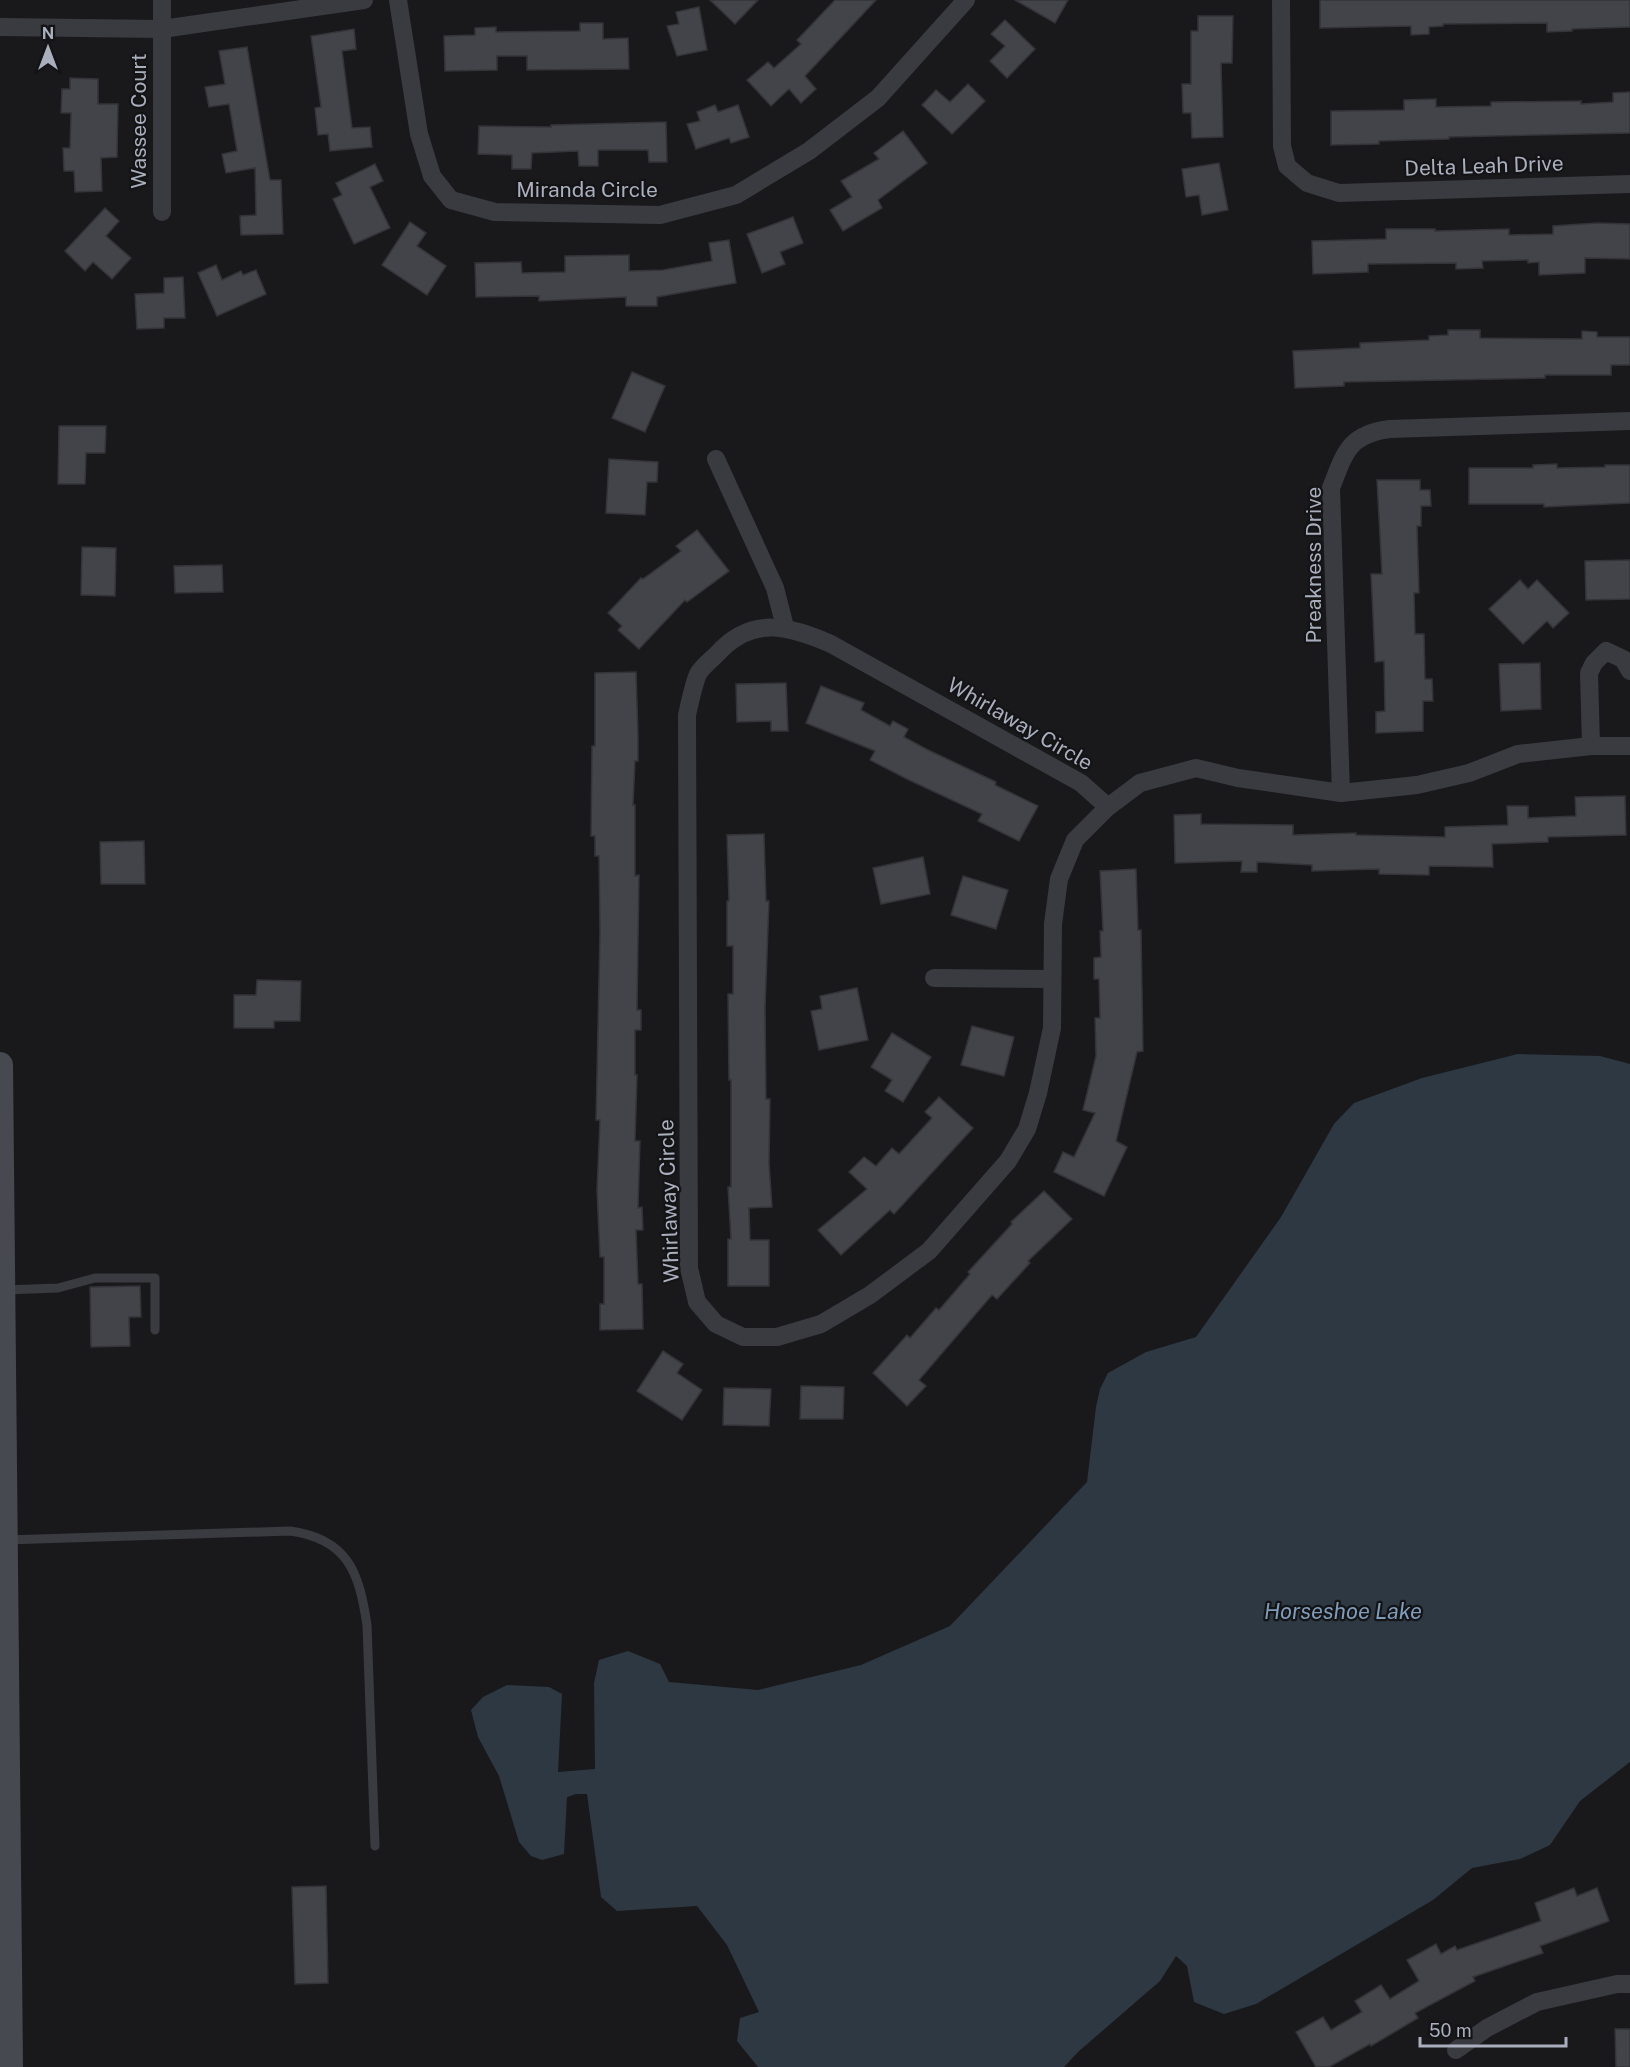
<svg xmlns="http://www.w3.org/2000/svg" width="1630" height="2067" viewBox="0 0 1630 2067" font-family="'Public Sans',sans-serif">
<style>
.water{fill:#2d3842}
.building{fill:#434449;stroke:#333338;stroke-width:1.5}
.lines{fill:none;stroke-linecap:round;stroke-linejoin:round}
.lane{stroke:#3a3b41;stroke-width:9}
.street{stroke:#3a3b41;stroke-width:18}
.secondary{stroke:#474951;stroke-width:26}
.labels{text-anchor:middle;stroke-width:4.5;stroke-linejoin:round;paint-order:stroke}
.street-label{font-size:21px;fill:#aaafbd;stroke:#141417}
.water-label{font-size:22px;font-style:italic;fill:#7f9cba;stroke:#141417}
</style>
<rect width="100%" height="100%" fill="#19191c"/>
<!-- water -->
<path class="water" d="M1518 1054 1600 1056 1630 1064V1762L1580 1801 1550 1845 1520 1859 1472 1868 1433 1900 1256 2004 1224 2014 1194 2002 1187 1966 1176 1956 1160 1981 1078 2052 1064 2067H758L737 2041 740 2018 759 2012 727 1945 697 1906 617 1911 601 1897 587 1794H576L567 1797 564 1854 542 1860 531 1856 519 1842 499 1776 478 1737 471 1710 483 1697 507 1685 549 1687 562 1694 558 1772 595 1769 594 1683 599 1660 628 1651 660 1664 669 1682 758 1690 861 1665 950 1626 1087 1482 1096 1407 1100 1389 1108 1373 1146 1352 1196 1337 1281 1217 1334 1124 1354 1103 1422 1078Z"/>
<!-- building -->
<g class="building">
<path d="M710 0H758L735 24Z"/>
<path d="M835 0H876L805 76 816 89 801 103 789 89 771 106 747 80 768 62 774 68 801 44 797 40Z"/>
<path d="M1015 0H1068L1055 23Z"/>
<path d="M1320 0H1630V27L1572 29V31L1547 32V23L1443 24V26L1429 27V34L1411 35V26L1320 28Z"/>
<path d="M699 7 707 50 677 56 667 26 679 24 676 12Z"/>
<path d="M1198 16H1233L1232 63H1221L1223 137 1192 138 1191 113H1183L1182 84H1191V31H1198Z"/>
<path d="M1005 20 1035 49 1007 78 990 61 1005 46 991 34Z"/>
<path d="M580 23H603V39L628 38 629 69 527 70V56H497V70L445 71 444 36 475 35V28L496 27V32L580 31Z"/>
<path d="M354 29 356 49 342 51 352 128 370 127 372 147 330 151 328 134 318 135 315 108 321 107 311 36Z"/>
<path d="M247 47 270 180H281L283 234 241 235 240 216 256 215 255 168 226 173 222 154 237 151 229 104 209 107 205 87 225 84 219 51Z"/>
<path d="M70 78 98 79V104H118L117 157 101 158 102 191 75 192 74 171H64L63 148H70L71 113H61L62 89H70Z"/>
<path d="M968 84 985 101 952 134 922 105 936 90 950 102Z"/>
<path d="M1630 92V133L1449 137V139L1379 141V144L1331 145V111L1404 110V100L1436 99V107L1491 106V102L1581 101V104L1613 102V93Z"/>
<path d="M715 105 718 112 738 105 749 137 731 143 729 138 696 149 687 124 700 121 697 112Z"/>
<path d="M666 122 667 162H649L648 150H598V166H579L578 151 532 153 531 169H512V155L478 154 479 126 551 127V125Z"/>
<path d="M903 131 927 163 878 200 882 208 843 231 830 210 852 197 841 181 879 159 874 153Z"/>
<path d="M1219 163 1228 210 1202 215 1199 195 1186 197 1182 169Z"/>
<path d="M375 164 383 181 370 187 390 228 354 244 333 199 342 195 336 183Z"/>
<path d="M105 208 119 221 106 236 131 258 112 279 93 262 85 271 65 251Z"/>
<path d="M793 217 803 243 780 252 785 264 762 273 747 234Z"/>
<path d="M410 222 426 233 417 246 446 266 427 295 382 265Z"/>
<path d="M1597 223 1630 224V259L1585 258V273L1539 275V262L1528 263V260L1482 261 1483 268 1456 269V263L1368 264V272L1313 274 1312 241 1386 239V229H1435V231L1509 229V235L1553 234V226Z"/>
<path d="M729 240 736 283 657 297V306H626V297L539 301V296L476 297 475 263 521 262 522 273 565 272V256L629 255V271L663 270 712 261 709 243Z"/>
<path d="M216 265 222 280 241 271 243 275 256 270 266 294 217 316 198 273Z"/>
<path d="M183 277 185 318H164V328L137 329 135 294 164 293V278Z"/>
<path d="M1448 330H1480V338L1582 339V331L1597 332V337H1630V365H1611V375H1545V378L1344 382V386L1295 388 1293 351 1360 348V343L1429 340V336L1448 335Z"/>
<path d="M632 372 665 386 645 432 612 418Z"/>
<path d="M59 426H106L105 453H86L85 484H58Z"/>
<path d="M609 459 658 462 657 482H647L645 515 606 513Z"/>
<path d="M1557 464V468L1605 467V465H1630V503L1544 507V504H1469V468H1533V465Z"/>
<path d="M1377 480H1420V490H1430L1431 506H1421V526H1417L1419 593H1414L1415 634H1424L1425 679H1432L1433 701H1423V731L1376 733V712L1385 711 1384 661 1375 662 1372 594 1371 574H1382Z"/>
<path d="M697 530 729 571 687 602 685 600 639 649 618 630 622 626 608 613 641 578 643 579 681 551 676 546Z"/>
<path d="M82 547 116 548 115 596 81 595Z"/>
<path d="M1630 560V599L1586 600 1585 561Z"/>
<path d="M222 565 223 592 175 593 174 566Z"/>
<path d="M1520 580 1528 589 1537 580 1569 613 1553 628 1547 621 1523 644 1489 609Z"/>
<path d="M1540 663 1541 709 1501 711 1499 664Z"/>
<path d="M636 672 638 736V761H635L633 805H635V876L639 875 637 1010H641V1030H635V1075H637L635 1141H640L638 1208 642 1207 643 1230H636L638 1284H642L643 1329 600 1330V1304H604V1257H600L597 1190 600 1120H596L600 932 599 856H595V836H591L592 746H595V673Z"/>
<path d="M786 683 788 731H771V721L737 722 736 684Z"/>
<path d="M821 686 864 703 861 710 890 726 893 721 908 729 904 737 926 749 996 782 995 785 1038 806 1019 841 978 821 982 814 909 780 870 760 875 751 806 723Z"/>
<path d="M1625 796 1626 835 1548 837V842L1492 844 1493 867 1429 866V875L1379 874V869L1312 871V865L1257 862V872H1241L1242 861 1175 863 1174 815 1201 814V824L1293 825V835L1356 833V835L1445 837V827L1508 825 1507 806H1528V818L1576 816 1575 797Z"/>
<path d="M764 834 766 901H769L765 1008 766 1099H770L769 1163 772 1207 749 1208 750 1240H769V1286H728V1239H731L728 1187H731V1080H729L728 994H733V946H727V901H729L727 835Z"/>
<path d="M144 841 145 884H101L100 842Z"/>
<path d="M923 857 930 894 881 904 873 868Z"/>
<path d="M1136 869 1138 930H1141L1143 1051 1137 1052 1116 1141 1127 1147 1104 1196 1054 1172 1063 1152 1074 1157 1095 1113 1083 1110 1096 1056 1095 1018H1100L1099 979H1094V958L1101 957 1100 931H1103L1100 871Z"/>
<path d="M963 876 1008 890 996 929 951 915Z"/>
<path d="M257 980 301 981 300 1021H274V1028H234V995H256Z"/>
<path d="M857 988 868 1040 819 1050 811 1011 822 1009 820 996Z"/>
<path d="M972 1026 1014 1037 1004 1076 961 1065Z"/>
<path d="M892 1033 931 1057 903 1102 885 1091 892 1080 871 1067Z"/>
<path d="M939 1097 973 1128 894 1214 890 1210 841 1255 818 1230 867 1189 849 1172 864 1157 876 1166 892 1148 899 1154 932 1118 925 1112Z"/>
<path d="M1044 1191 1072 1219 1028 1261 1030 1263 997 1299 992 1295 919 1380 926 1386 907 1406 873 1373 907 1335 910 1338 936 1308 939 1310 970 1274 968 1272 1012 1224 1011 1222Z"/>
<path d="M140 1286 141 1317H129L130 1346 91 1347 90 1287Z"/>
<path d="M663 1351 683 1364 677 1373 702 1390 682 1420 637 1391Z"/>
<path d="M801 1386 844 1387 843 1419H800Z"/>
<path d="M724 1388 771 1389 769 1426 723 1425Z"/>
<path d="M326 1886 328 1983 295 1984 292 1887Z"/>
<path d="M1574 1888 1577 1896 1597 1888 1609 1921 1540 1946 1543 1953 1473 1977 1475 1981 1415 2013 1418 2018 1371 2046 1370 2044 1329 2067H1316L1296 2032 1323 2017 1331 2030 1362 2012 1355 2001 1381 1985 1390 1999 1419 1981 1407 1960 1436 1944 1441 1954 1455 1946 1457 1950 1541 1921 1535 1903Z"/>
<path d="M1615 2029H1630V2067H1616Z"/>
</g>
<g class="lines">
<!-- lane -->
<g class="lane">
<path d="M4 1290 58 1288 95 1278H155V1330"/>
<path d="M6 1540 290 1531C348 1539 359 1572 367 1625L375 1846"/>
</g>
<!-- street -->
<g class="street">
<path d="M162 0V212"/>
<path d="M398 0 419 134 432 176 451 200 495 212 660 215 736 195 809 151 878 98 966 0"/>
<path d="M1281 0 1282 146 1287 166 1307 183 1339 193 1630 184"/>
<path d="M0 27 162 29 364 0"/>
<path d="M716 459 775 588 785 627"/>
<path d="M1591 746 1589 673 1594 663 1606 651 1623 659 1630 671"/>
<path d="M1341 793 1331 488C1345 452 1349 434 1390 429L1630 421"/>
<path d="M1108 807 1081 783 831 644C789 626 752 615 717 654 711 660 702 667 698 674 693 686 690 702 687 715L689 1268 697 1302 716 1324 743 1337H777L821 1324 870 1295 929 1251 1008 1161 1027 1129 1038 1093 1052 1028 1053 924 1059 879 1075 840 1108 807 1140 783 1196 768 1238 778 1341 793 1417 785 1469 773 1518 754 1591 746H1630"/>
<path d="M934 978 1052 979"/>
<path d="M1456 2050 1487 2028 1537 2002 1617 1984H1630"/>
</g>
<!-- secondary -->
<path class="secondary" d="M0 1065 10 2067"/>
</g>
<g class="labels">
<!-- street labels -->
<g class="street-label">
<text transform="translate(139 121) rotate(-90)" y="7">Wassee Court</text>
<text transform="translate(1484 166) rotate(-2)" y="7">Delta Leah Drive</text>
<text x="587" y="197">Miranda Circle</text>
<text transform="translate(1314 565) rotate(-90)" y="7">Preakness Drive</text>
<text transform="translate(1020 724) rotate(30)" y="7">Whirlaway Circle</text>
<text transform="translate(669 1201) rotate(-92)" y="7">Whirlaway Circle</text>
</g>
<!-- water labels -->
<g class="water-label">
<text x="1343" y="1619">Horseshoe Lake</text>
</g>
</g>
<!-- north arrow -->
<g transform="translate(48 48)" stroke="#141417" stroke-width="4.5" paint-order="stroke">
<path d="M0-4.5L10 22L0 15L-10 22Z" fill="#aaafbd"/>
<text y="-9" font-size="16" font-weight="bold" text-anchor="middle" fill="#aaafbd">N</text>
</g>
<!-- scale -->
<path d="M1420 2037v9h146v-9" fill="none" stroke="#aaafbd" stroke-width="3"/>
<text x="1429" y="2037" font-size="18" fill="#aaafbd" stroke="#141417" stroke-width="4.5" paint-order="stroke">50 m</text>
</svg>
